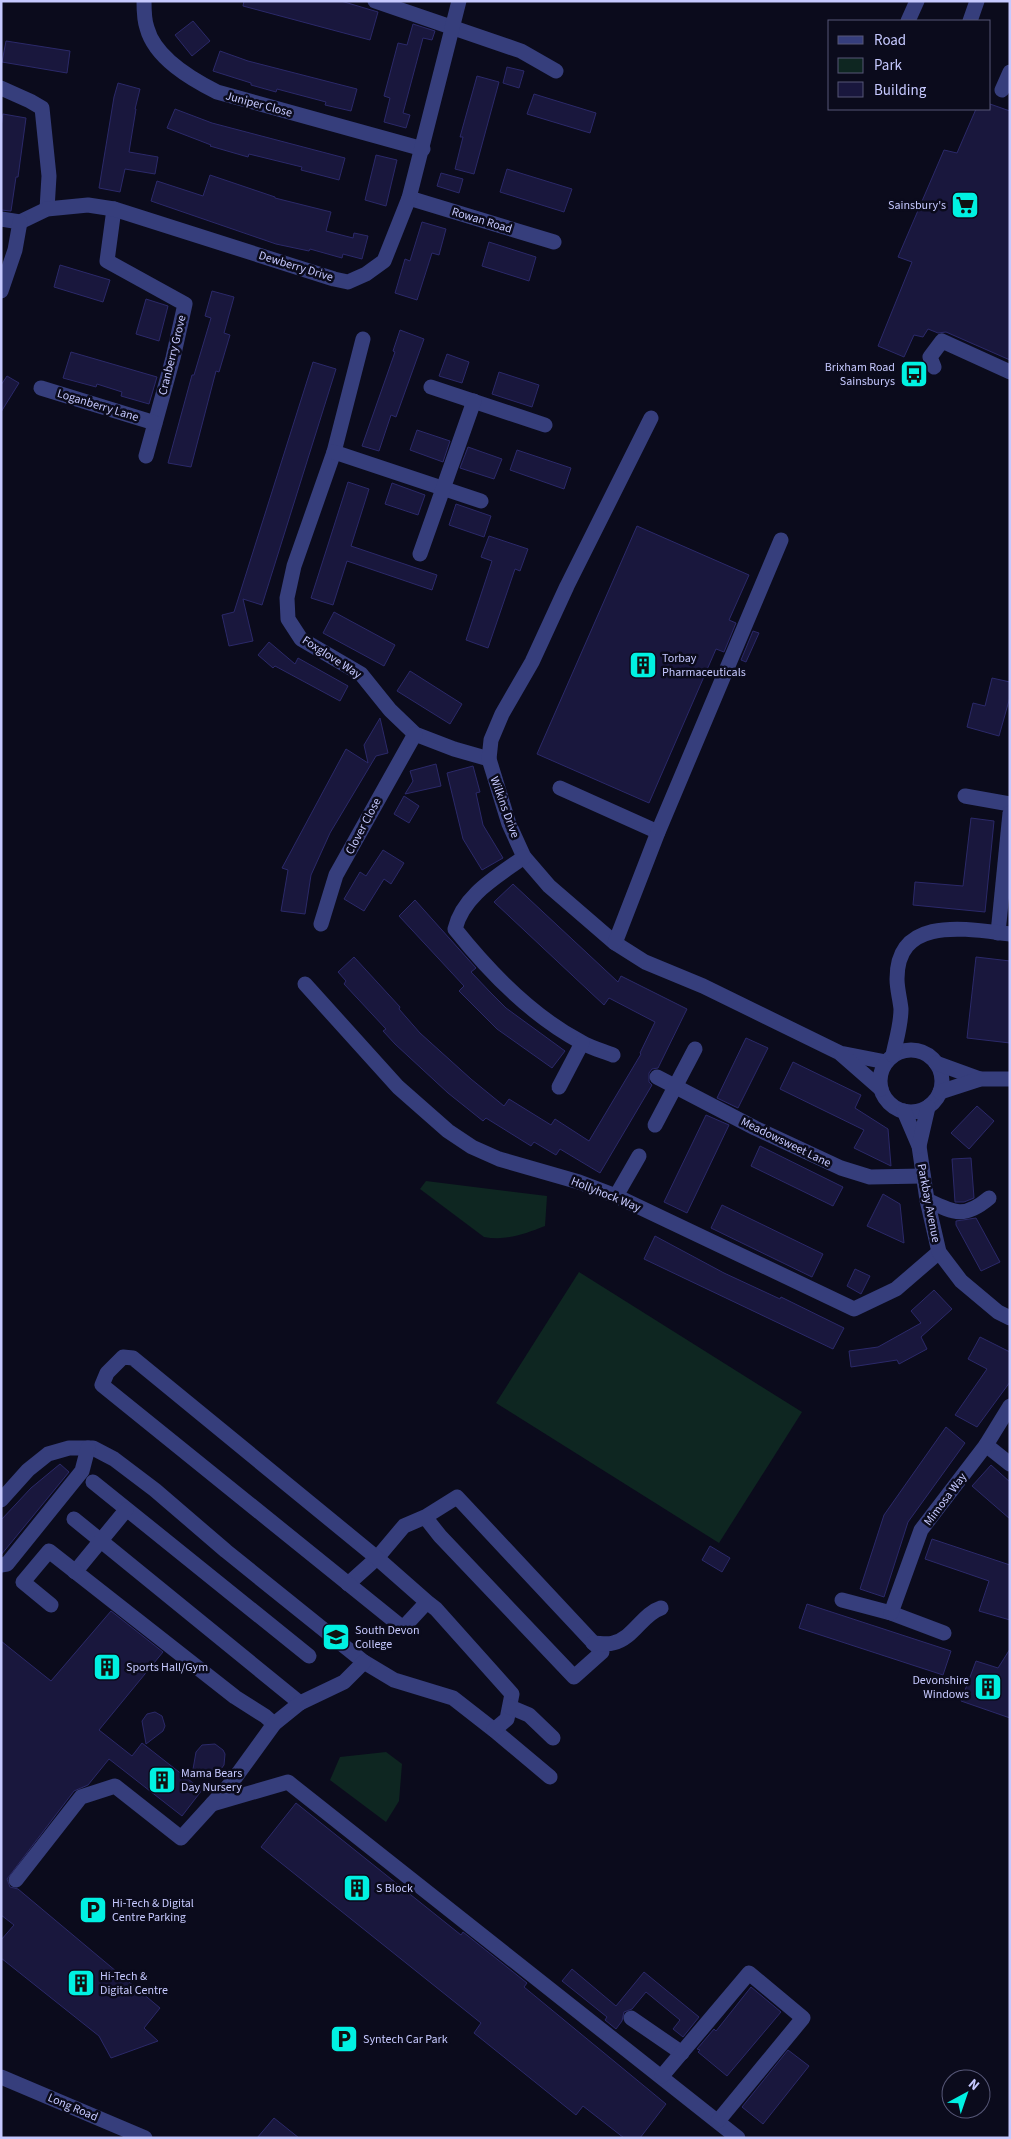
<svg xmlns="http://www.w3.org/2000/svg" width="1011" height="2139" viewBox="0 0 1011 2139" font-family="'Source Sans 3',sans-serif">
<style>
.green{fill:#0e2621}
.building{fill:#19173d;stroke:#2b2969}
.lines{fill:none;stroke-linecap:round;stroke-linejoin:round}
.minor{stroke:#363e7c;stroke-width:15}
.labels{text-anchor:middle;stroke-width:5;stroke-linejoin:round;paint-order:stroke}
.street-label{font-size:12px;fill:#c6c9ff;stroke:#0b0b1c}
.poi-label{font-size:12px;fill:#c6c9ff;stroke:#0b0b1c;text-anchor:start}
</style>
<rect width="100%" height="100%" fill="#0b0b1c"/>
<!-- green -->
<g class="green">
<path d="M426 1181 547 1196 545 1226C524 1234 507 1241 484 1237L420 1189Z"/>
<path d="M579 1272 802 1412 719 1543 496 1403Z"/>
<path d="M386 1752 402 1764 399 1801 386 1822 330 1780 340 1757Z"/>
</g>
<!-- building -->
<g class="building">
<path d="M244 1H341L378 12 370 40 243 6Z"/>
<path d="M193 21 210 41 192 56 175 35Z"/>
<path d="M413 24 435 31 432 40 423 38 403 113 410 115 406 128 384 122 390 98 384 96 398 43 407 45Z"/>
<path d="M6 41 70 51 67 73 2 62Z"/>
<path d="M220 51 248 61 357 89 351 111 325 105 326 102 277 89 276 92 251 85V83L213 71Z"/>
<path d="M507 67 524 71 519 88 503 83Z"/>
<path d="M477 76 499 82 474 174 455 169 463 137H460Z"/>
<path d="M118 83 140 89 135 109H136L129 152 158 157 155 174 125 169 120 192 99 188 114 97Z"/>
<path d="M534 94 596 113 590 133 527 114Z"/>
<path d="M990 104 1010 111V360L946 332 938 333 928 329 923 337 914 335 904 357 878 346 912 262 898 257 944 150 957 153 976 109H990Z"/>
<path d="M175 109 212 123 345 158 339 180 301 170 302 167 249 154 248 157 210 146 211 145 167 128Z"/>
<path d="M3 114 26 118 18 177H16L11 211 1 210V127Z"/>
<path d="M376 155 397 160 386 206 365 200Z"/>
<path d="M507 169 572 189 564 212 500 192Z"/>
<path d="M441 173 463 179 459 193 437 186Z"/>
<path d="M210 175 275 197V198L331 212 326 231 353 238 354 233 368 236 362 259 343 254 342 258 310 249 309 251 276 244 151 201 157 181 203 196Z"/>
<path d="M422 222 446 229 439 255 432 253 417 300 395 293 405 259 410 261Z"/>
<path d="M489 242 536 257 529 281 482 266Z"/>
<path d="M60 265 110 280 103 302 54 287Z"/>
<path d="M212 291 234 297 224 333 230 335 219 372 216 371 191 467 168 463 192 375H194L211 318 205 316Z"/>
<path d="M146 299 168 306 159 341 136 334Z"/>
<path d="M400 330 424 339 396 417 391 415 379 451 362 446 395 352 393 351Z"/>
<path d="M71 352 157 377 149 404 121 396 122 392 97 384 96 387 63 378Z"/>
<path d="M447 354 469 362 462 383 439 376Z"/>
<path d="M313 362 336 369 262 605 243 599 253 641 229 646 222 615 234 612Z"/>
<path d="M499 372 539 385 532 407 492 394Z"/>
<path d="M7 376 19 383 1 412V385Z"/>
<path d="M417 430 450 441 443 462 410 450Z"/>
<path d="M468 447 502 459 494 479 460 468Z"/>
<path d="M517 450 571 468 564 489 510 470Z"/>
<path d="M348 482 369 489 351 546 437 575 432 590 347 561 333 605 311 598Z"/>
<path d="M392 483 425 495 418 515 385 504Z"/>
<path d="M456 504 491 516 484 537 449 525Z"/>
<path d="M637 526 749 575 729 620 736 623 724 652 716 649 649 803 537 754Z"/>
<path d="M489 536 528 549 520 571 515 569 488 648 466 640 492 561 481 557Z"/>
<path d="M334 612 395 645 384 666 323 633Z"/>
<path d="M753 631 759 633 746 662 741 660Z"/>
<path d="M269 642 295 664 298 658 348 686 340 701 275 666 273 668 258 655Z"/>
<path d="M410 671 462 704 450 724 397 691Z"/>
<path d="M992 678 1010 682V697L999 736 967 727 973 703 985 706Z"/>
<path d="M380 718 388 753 376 756 330 833 311 875 305 914 281 911 288 870 282 868 346 749 368 763 364 745Z"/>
<path d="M436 764 441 786 405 794 413 781 410 771Z"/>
<path d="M473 766 480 792 476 793 483 825 503 858 482 870 463 839 447 773Z"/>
<path d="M404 796 419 806 409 823 394 814Z"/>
<path d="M971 818 994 821 985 912 913 905 915 882 963 886Z"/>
<path d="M383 850 404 863 391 884 384 879 364 911 344 899 360 872 366 876Z"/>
<path d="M513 884 618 982 621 976 687 1009 658 1068 652 1069 649 1073V1082L652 1085 600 1173 560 1149 556 1155 534 1142 531 1146 486 1118 483 1121 448 1093 395 1044 383 1031 386 1029 344 984 346 981 338 972 354 957 400 1007 399 1009 420 1033 471 1079 504 1106 509 1099 551 1125 555 1119 589 1141 641 1054 640 1053 655 1022 609 998 604 1005 494 902Z"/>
<path d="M415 900 476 968 471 972 491 993 506 1008 565 1051 552 1068 497 1029 459 991 464 986 399 916Z"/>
<path d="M976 957 1010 961V1043L967 1038Z"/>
<path d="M746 1038 768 1048 738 1108 717 1098Z"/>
<path d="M793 1062 861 1095 855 1108 888 1129 891 1166 854 1148 864 1130 780 1089Z"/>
<path d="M977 1106 994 1121 969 1149 951 1133Z"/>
<path d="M706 1115 729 1125 687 1213 664 1202Z"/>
<path d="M760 1146 843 1187 833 1206 751 1166Z"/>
<path d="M971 1158 974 1198 964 1202H955L952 1159Z"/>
<path d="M883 1194 900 1204 904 1243 867 1226Z"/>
<path d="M722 1205 823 1254 812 1277 711 1228Z"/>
<path d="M976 1218 1000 1262 981 1271 956 1225V1221Z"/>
<path d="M655 1236 724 1273 780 1299 781 1297 844 1328 833 1349 644 1259Z"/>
<path d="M855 1269 870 1276 861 1294 847 1286Z"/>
<path d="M934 1290 952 1309 921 1337 927 1349 899 1364 897 1360 851 1367 849 1351 878 1347 921 1323 911 1311Z"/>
<path d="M980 1337 1010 1352V1382L977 1427 955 1415 987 1369 968 1359Z"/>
<path d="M946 1427 965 1443 908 1522 884 1597 860 1589 884 1515Z"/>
<path d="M60 1464 69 1472 1 1555V1520L31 1488Z"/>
<path d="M991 1465 1010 1482V1519L972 1486Z"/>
<path d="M932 1539 1010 1565V1620L979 1611 989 1581 925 1559Z"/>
<path d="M710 1546 730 1558 722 1572 702 1560Z"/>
<path d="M807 1604 951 1651 943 1675 799 1628Z"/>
<path d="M111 1611 163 1652 99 1730 132 1756 142 1743 202 1790 182 1816 109 1759 88 1785 74 1791 7 1879 10 1887 18 1889 160 2008 144 2028 158 2041 111 2058 99 2036 1 1958V1940L14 1925 1 1915V1641L51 1681Z"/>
<path d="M1010 1649V1718L961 1701 976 1661 998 1668Z"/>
<path d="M155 1712 162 1716 165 1726 163 1731 146 1744 142 1721 147 1714Z"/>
<path d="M215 1744 223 1750 225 1754 224 1765 218 1773 192 1775 196 1752 202 1745Z"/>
<path d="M296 1803 461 1935 463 1932 527 1983 524 1987 666 2104 640 2138H624L583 2106 576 2115 474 2033 481 2023 261 1847Z"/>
<path d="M572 1969 616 2006 644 1972 699 2017 683 2037 673 2029 680 2020 646 1992 632 2009 624 2012 622 2021 616 2029 605 2020 607 2017 562 1981Z"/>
<path d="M751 1987 781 2012 727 2076 698 2052 700 2050 697 2049 714 2029 716 2031Z"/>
<path d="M788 2050 809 2066 763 2124 742 2107Z"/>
<path d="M274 2118 299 2138H257Z"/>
</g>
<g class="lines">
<!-- minor -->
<g class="minor">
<path d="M144 1C144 10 144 20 147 28 155 58 191 79 217 92L423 149"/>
<path d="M375 1 521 51 556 71"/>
<path d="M908 21 917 1"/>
<path d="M970 21 977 1"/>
<path d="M1 88 30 101 42 108 49 176 47 209"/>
<path d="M1002 90 1010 72"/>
<path d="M409 198 554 242"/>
<path d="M114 209 107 261 185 304 173 358 146 456"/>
<path d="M1 219 20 222 47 209 88 205 114 209 334 279 348 282 366 274 384 261 409 198 459 1"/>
<path d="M1 291 15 250 20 222"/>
<path d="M363 339 334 452 294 566 287 598 288 619 301 639 361 674 390 710 415 734 454 749 489 759"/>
<path d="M934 367 930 357 942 341 1010 372"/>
<path d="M431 387 545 425"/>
<path d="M41 388 155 423"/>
<path d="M651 418 567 586 532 662 502 714 491 740 489 759 509 824 524 857 549 886 615 943 645 962 703 986 840 1053 886 1062"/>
<path d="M334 452 481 501"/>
<path d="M420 554 474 401"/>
<path d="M560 788 658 832"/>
<path d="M965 796 1010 804"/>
<path d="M524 857C498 876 463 895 455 929 490 973 532 1016 581 1042 591 1048 603 1051 613 1055"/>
<path d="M321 924 336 875 415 734"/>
<path d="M998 933 1010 813"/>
<path d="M615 943 658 832 781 540"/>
<path d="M305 984 398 1087 448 1131 472 1147 499 1159 579 1182 616 1196 854 1309 896 1289 939 1252"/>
<circle cx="911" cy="1081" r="31"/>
<path d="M841 1054 881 1089"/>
<path d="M893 1055C896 1040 901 1025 901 1009 900 999 897 989 897 979 897 915 967 929 1010 934"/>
<path d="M936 1063 980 1079"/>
<path d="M657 1077 755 1128 841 1168 870 1177 923 1176"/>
<path d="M559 1087 582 1043"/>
<path d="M940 1092 980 1079H1010"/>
<path d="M904 1111 919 1146 927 1200 939 1252 961 1281 998 1312 1010 1318"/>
<path d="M655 1125 695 1049"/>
<path d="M919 1146 928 1107"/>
<path d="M616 1196 639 1156"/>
<path d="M927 1200C954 1213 964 1219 989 1198"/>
<path d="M986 1445 1010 1464"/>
<path d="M93 1482 309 1656"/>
<path d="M1 1500 28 1470 48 1454 69 1448H93L114 1459 155 1490 226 1551 364 1662 394 1680 453 1698 494 1730 550 1777"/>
<path d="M74 1519 300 1703"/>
<path d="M1 1565 7 1564 82 1471 88 1448"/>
<path d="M75 1572 126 1510"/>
<path d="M348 1584 377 1558 404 1526 425 1517 457 1497 602 1652 574 1677 440 1536 425 1517"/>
<path d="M842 1600 891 1613 944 1633"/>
<path d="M427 1602 377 1558 133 1358 123 1357 107 1373 102 1385 403 1628 427 1602 436 1609 512 1694 507 1719 494 1730"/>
<path d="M51 1605 23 1582 49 1551 235 1697 265 1716 274 1724"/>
<path d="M891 1613 921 1530 986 1445 1010 1406"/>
<path d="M593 1643C599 1643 607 1645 613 1643 634 1638 642 1614 661 1608"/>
<path d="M510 1707 529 1715 553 1738"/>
<path d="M212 1804 288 1782 738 2138"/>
<path d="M16 1880 81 1797 115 1786 181 1838 232 1782 274 1724 300 1703 344 1682 364 1662"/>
<path d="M631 2018 682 2053"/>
<path d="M662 2076 749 1973 803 2018 718 2121"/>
<path d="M1 2077 145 2138"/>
</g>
</g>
<!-- icons -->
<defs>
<g id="supermarket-square" transform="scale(1.4375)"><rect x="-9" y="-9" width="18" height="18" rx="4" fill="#00f1e2" stroke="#0b0b1c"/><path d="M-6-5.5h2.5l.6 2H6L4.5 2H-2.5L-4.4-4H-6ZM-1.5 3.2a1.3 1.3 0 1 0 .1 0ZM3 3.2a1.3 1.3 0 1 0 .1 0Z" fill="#111"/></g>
<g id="bus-square" transform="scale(1.4375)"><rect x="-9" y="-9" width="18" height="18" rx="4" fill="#00f1e2" stroke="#0b0b1c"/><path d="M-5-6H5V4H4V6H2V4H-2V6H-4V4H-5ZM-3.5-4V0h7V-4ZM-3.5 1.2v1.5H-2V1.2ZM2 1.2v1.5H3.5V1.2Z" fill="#111"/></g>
<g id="building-square" transform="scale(1.4375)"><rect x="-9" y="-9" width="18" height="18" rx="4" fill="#00f1e2" stroke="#0b0b1c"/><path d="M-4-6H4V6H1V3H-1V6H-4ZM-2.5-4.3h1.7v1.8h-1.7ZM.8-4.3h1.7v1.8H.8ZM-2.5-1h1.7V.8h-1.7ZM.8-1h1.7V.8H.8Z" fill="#111"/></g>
<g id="university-square" transform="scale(1.4375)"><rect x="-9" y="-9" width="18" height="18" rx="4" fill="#00f1e2" stroke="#0b0b1c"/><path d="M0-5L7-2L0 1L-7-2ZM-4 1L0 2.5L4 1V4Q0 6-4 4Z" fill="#111"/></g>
<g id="parking-square" transform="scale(1.4375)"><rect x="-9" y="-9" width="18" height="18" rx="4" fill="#00f1e2" stroke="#0b0b1c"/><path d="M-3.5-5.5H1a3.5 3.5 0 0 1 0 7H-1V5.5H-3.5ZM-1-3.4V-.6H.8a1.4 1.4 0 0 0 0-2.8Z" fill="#111"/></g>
</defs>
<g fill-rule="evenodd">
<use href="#supermarket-square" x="965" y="205"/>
<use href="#bus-square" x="914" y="374"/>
<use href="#building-square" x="643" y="665"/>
<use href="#university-square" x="336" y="1637"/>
<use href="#building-square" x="107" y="1667"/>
<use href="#building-square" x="988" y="1687"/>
<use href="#building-square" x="162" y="1780"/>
<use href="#building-square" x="357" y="1888"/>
<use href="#parking-square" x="93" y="1910"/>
<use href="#building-square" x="81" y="1983"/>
<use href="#parking-square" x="344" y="2039"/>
</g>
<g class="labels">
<!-- street labels -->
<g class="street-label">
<text transform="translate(259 104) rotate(15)" y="4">Juniper Close</text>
<text transform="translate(482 220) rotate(17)" y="4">Rowan Road</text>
<text transform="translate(296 266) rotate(17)" y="4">Dewberry Drive</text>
<text transform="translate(172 355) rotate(-76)" y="4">Cranberry Grove</text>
<text transform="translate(98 405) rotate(17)" y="4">Loganberry Lane</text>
<text transform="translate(332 657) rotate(33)" y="4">Foxglove Way</text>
<text transform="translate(505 807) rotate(70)" y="4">Wilkins Drive</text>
<text transform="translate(363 826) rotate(-62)" y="4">Clover Close</text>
<text transform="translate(786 1142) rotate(26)" y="4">Meadowsweet Lane</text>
<text transform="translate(606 1194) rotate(22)" y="4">Hollyhock Way</text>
<text transform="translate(929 1203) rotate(79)" y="4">Parkbay Avenue</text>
<text transform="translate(945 1499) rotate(-53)" y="4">Mimosa Way</text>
<text transform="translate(73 2107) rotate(23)" y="4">Long Road</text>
</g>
<!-- poi labels -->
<g class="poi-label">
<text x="946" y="209" text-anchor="end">Sainsbury's</text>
<text x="895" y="371" text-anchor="end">Brixham Road<tspan x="895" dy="14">Sainsburys</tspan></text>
<text x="662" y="662">Torbay<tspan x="662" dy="14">Pharmaceuticals</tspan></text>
<text x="355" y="1634">South Devon<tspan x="355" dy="14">College</tspan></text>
<text x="126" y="1671">Sports Hall/Gym</text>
<text x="969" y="1684" text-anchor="end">Devonshire<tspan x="969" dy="14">Windows</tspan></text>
<text x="181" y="1777">Mama Bears<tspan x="181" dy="14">Day Nursery</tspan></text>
<text x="376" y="1892">S Block</text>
<text x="112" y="1907">Hi-Tech &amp; Digital<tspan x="112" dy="14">Centre Parking</tspan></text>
<text x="100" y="1980">Hi-Tech &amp;<tspan x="100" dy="14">Digital Centre</tspan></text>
<text x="363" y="2043">Syntech Car Park</text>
</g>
</g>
<!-- border -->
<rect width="1011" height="2139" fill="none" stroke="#c6c9ff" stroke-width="5"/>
<!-- legend -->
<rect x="828" y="20" width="162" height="90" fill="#0b0b1c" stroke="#565777"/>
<rect x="838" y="36" width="25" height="8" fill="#363e7c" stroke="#565777"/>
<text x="874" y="45" font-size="15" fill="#c6c9ff">Road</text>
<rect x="838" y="58" width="25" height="15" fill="#0e2621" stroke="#565777"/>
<text x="874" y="70" font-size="15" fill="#c6c9ff">Park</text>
<rect x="838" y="82" width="25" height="15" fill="#19173d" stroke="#565777"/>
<text x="874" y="95" font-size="15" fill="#c6c9ff">Building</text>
<!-- north arrow -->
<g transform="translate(966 2094) rotate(40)"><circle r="24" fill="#0b0b1c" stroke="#565777"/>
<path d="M0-4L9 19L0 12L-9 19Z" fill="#00f1e2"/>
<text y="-8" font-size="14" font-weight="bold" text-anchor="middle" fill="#c6c9ff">N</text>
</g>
</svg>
